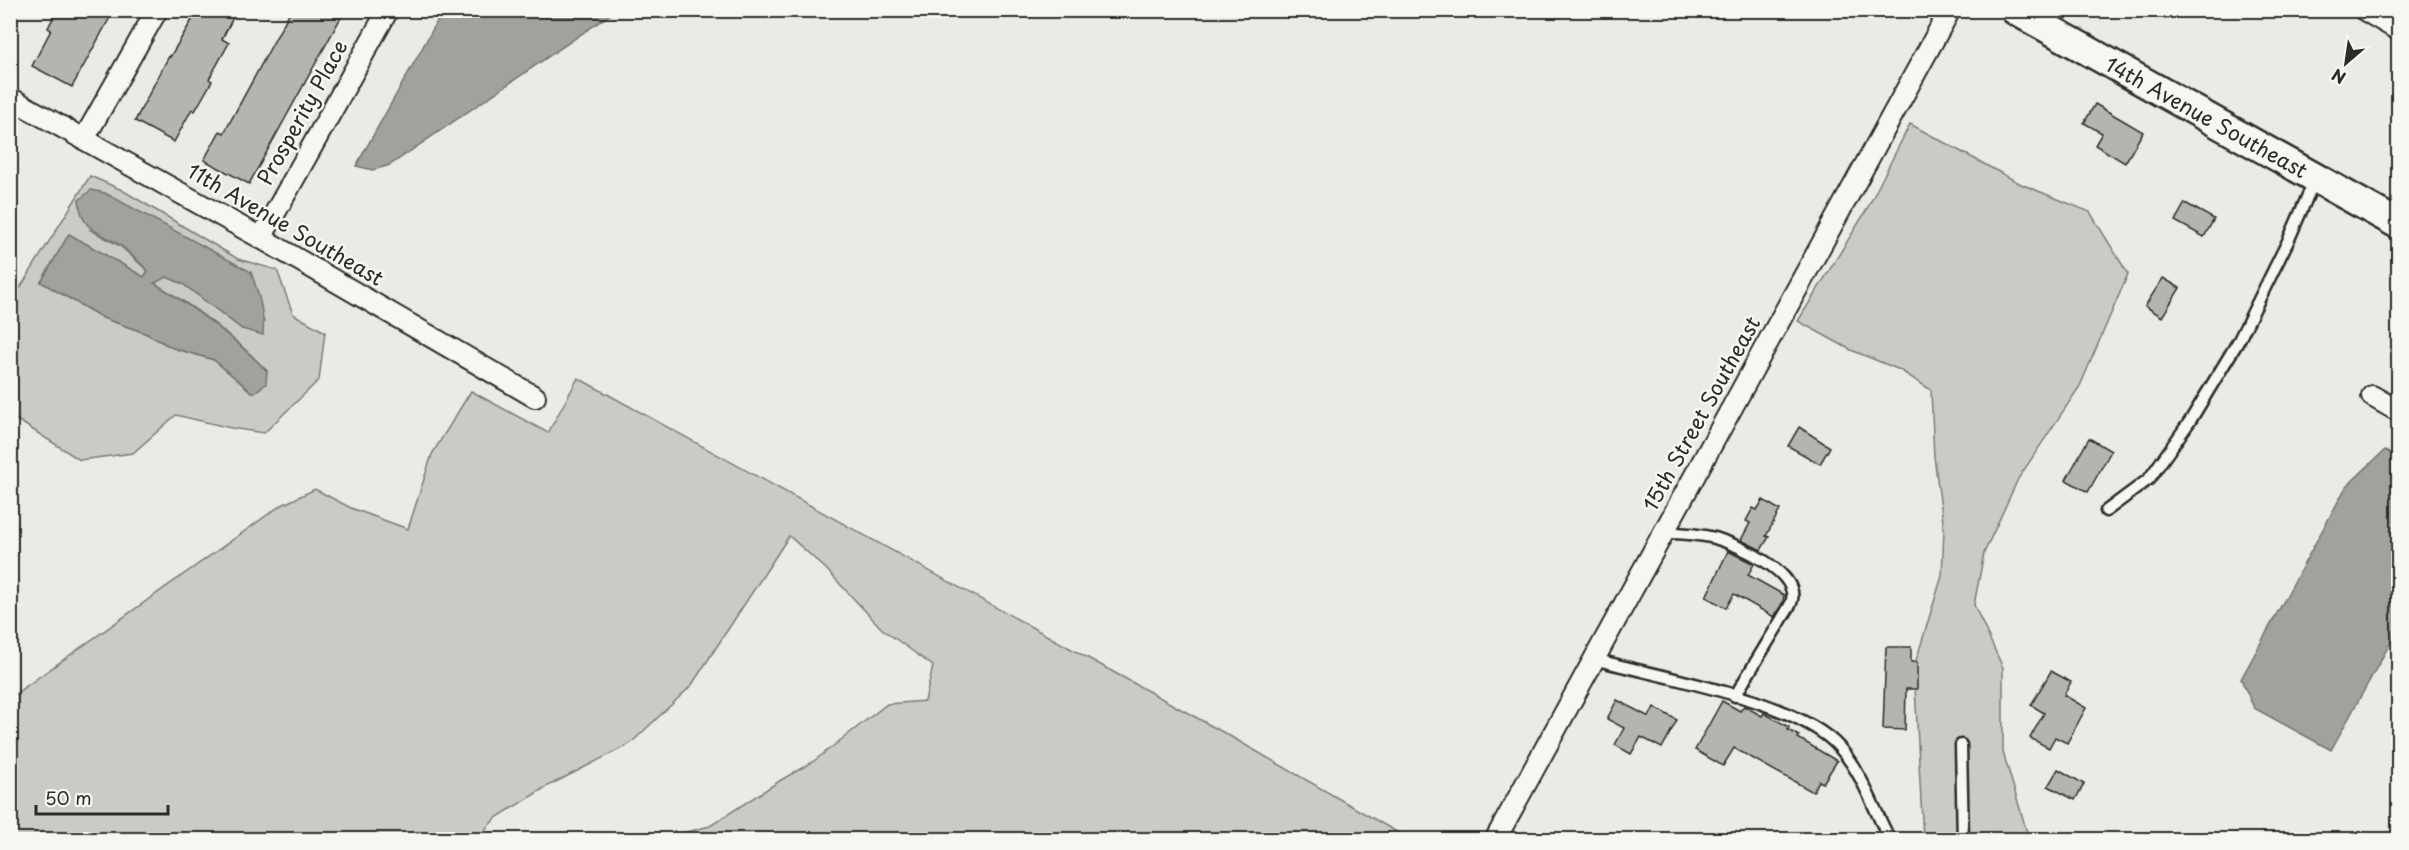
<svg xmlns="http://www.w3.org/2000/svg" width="2409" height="850" viewBox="0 0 2409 850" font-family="'Playpen Sans',sans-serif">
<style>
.green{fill:#cacac7;stroke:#7a7a79;stroke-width:1.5;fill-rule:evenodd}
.water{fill:#a1a19e;stroke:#727270;stroke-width:1.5}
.building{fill:#b4b4b1;stroke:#2b2b2b;stroke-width:1.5}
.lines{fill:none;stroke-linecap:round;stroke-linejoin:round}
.lane-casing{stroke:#2b2b2b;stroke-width:15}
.street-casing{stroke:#2b2b2b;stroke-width:24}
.secondary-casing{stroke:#2b2b2b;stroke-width:33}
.lane{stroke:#f6f6f2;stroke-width:10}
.street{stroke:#f6f6f2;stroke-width:20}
.secondary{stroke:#f6f6f2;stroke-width:28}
.labels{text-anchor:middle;stroke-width:5;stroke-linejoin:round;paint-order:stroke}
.street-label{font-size:21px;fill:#2b2b2b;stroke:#f6f6f2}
</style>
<rect width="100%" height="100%" fill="#eaeae6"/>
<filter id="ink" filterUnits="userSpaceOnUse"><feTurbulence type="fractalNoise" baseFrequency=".0167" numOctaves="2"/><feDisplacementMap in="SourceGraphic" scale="12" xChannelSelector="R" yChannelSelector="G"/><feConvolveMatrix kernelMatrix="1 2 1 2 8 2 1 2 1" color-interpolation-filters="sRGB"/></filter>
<g filter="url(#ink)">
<!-- green -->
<g class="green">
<path d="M1910 124 2021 184 2090 212 2128 274 2080 386 2018 479 1984 553 1974 605 2003 668V752L2029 839H1923L1914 667 1942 576 1944 529 1934 457 1931 390 1900 370 1851 350 1798 321 1866 211Z"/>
<path d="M90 176 122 190 238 259 277 270 293 314 325 332 319 380 264 433 231 428 176 415 133 453 80 460 11 416 10 304ZM89 229 264 321 242 329 183 284 167 277 154 283C195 307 234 337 267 371L253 393 214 360 173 348 145 333 103 318 41 282 69 234 144 277 148 271 120 246Z"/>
<path d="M578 378 1228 735 1409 839H659L710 826 781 780 814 761 887 704 925 701 933 666 882 629 826 569 789 536 691 686 630 744 546 787 496 818 476 839H11V697L280 506 315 489 351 508 408 529 432 454 471 391 548 433Z"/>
</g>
<!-- water -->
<g class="water">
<path d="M443 11H615L390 165 373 170 356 166Z"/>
<path d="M91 190 105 193 251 272C258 293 265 312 263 335L242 329 183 284 167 277 154 283C195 308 234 337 267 371L266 384 253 393 214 360 173 348 145 333 103 318 41 282 69 234 144 277 148 271C140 263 130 252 120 245 97 229 82 233 79 200Z"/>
<path d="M2385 450 2398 457V629L2331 750 2254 708 2241 679 2346 487Z"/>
</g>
<!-- building -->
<g class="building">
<path d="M57 10H114L72 87 32 66 51 30 48 28Z"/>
<path d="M198 10H237L222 39 229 43 209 79 212 81 195 111 192 109 174 142 135 121 169 56 170 57Z"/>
<path d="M291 10H345L249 184 204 160 220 131 224 133Z"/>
<path d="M2095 104 2143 132 2125 163 2095 145 2102 133 2084 123Z"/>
<path d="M2185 203 2214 219 2204 237 2175 221Z"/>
<path d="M2163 278 2180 288 2162 317 2145 306Z"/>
<path d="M1799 427 1830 447 1820 464 1788 446Z"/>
<path d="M2089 438 2111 451 2088 492 2066 480Z"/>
<path d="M1763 500 1780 510 1766 536 1769 537 1761 550 1741 540 1750 523 1746 521 1753 508 1757 510Z"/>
<path d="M1728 551 1754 564 1748 575 1784 595 1783 602 1774 617 1734 594 1726 608 1706 597Z"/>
<path d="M1886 647H1911V662H1917V689H1906L1905 730 1883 729Z"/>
<path d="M2051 671 2071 682 2064 695 2086 708 2067 743 2055 737 2049 748 2030 738 2044 713 2031 705Z"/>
<path d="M1617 700 1649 717 1654 707 1677 720 1662 748 1641 737 1631 754 1615 745 1624 728 1607 719Z"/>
<path d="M1722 701 1740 711 1744 706 1762 716 1764 713 1789 727 1788 730 1799 736 1798 738 1837 761 1823 783 1819 781 1813 792 1734 748 1723 766 1695 750Z"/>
<path d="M2058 769 2084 784 2075 800 2048 786Z"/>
</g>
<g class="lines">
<!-- lane casing -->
<g class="lane-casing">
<g id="lane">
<path d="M2106 511 2149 479 2190 421 2239 340 2289 239 2315 179"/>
<path d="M1664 533C1681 533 1699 534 1715 538 1737 545 1798 571 1792 600 1791 604 1788 609 1786 612L1735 696"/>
<path d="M1594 659C1658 677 1796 699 1839 747 1863 774 1873 808 1890 840"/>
<path d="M1961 745 1963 840"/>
</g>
</g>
<!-- street casing -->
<g class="street-casing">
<g id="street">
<path d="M2364 10 2398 30"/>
<path d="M10 98 261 238 535 397"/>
<path d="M84 139 157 10"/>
<path d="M261 238 388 10"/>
<path d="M2372 396 2398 411"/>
<path d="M1495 840 1950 10"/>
</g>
</g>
<!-- secondary casing -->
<g class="secondary-casing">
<path id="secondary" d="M2015 10 2398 224"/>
</g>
<!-- lane -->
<use href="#lane" class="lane"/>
<!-- street -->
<use href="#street" class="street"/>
<!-- secondary -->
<use href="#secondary" class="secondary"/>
</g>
</g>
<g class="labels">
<!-- street labels -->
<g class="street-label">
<text transform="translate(303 113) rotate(-61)" y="7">Prosperity Place</text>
<text transform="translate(2206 118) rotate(29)" y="7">14th Avenue Southeast</text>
<text transform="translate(285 225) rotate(30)" y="7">11th Avenue Southeast</text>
<text transform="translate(1702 414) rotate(-61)" y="7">15th Street Southeast</text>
</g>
</g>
<!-- margin -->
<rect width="2409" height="850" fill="none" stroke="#f6f6f2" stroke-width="36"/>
<rect x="18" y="18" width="2373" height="814" fill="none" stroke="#2b2b2b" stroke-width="2" filter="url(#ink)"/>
<!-- north arrow -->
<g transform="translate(2346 63) rotate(209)" stroke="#f6f6f2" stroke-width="4.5" paint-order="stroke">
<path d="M0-4.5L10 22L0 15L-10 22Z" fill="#2b2b2b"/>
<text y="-9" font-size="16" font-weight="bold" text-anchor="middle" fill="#2b2b2b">N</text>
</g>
<!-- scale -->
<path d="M36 805v9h132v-9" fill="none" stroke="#2b2b2b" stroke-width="3"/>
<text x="45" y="805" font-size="18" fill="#2b2b2b" stroke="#f6f6f2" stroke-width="4.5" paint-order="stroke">50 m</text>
</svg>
